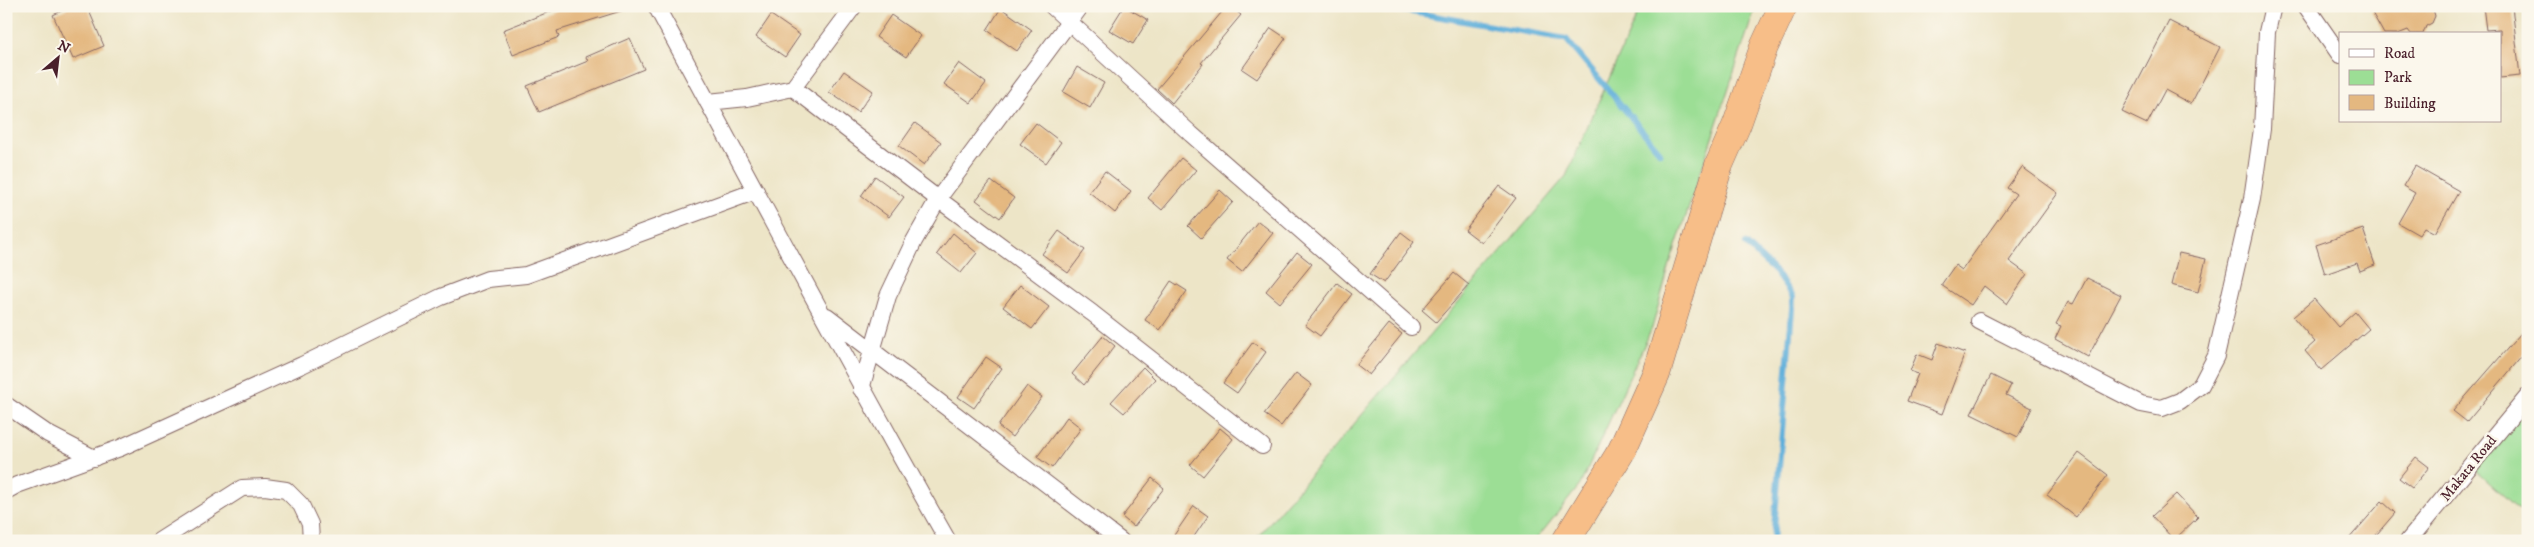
<svg xmlns="http://www.w3.org/2000/svg" width="2534" height="547" viewBox="0 0 2534 547" font-family="'IM FELL DW Pica',serif">
<style>
.green{fill:#9cde95;stroke:#737e60}
.lines{fill:none;stroke-linecap:round;stroke-linejoin:round}
.stream{stroke:#5fafda;stroke-width:6}
.building{fill:#e4b880}
.street-casing{stroke:#836462;stroke-width:18}
.highway-casing{stroke:#836462;stroke-width:29}
.street{stroke:#fff;stroke-width:16}
.highway{stroke:#f7be88;stroke-width:28}
.labels{text-anchor:middle;stroke-width:5;stroke-linejoin:round;paint-order:stroke}
.street-label{font-size:15px;fill:#4a1f2b;stroke:#fbf7ec}
</style>
<rect width="100%" height="100%" fill="#fbf7ec"/>
<filter id="ink" filterUnits="userSpaceOnUse"><feTurbulence type="fractalNoise" baseFrequency=".02" numOctaves="2"/><feDisplacementMap in="SourceGraphic" scale="10" xChannelSelector="R" yChannelSelector="G"/><feConvolveMatrix kernelMatrix="1 2 1 2 8 2 1 2 1" color-interpolation-filters="sRGB"/></filter>
<filter id="wash" filterUnits="userSpaceOnUse"><feTurbulence type="fractalNoise" baseFrequency=".0096" numOctaves="4" result="noise"/><feDisplacementMap in="SourceGraphic" scale="20" xChannelSelector="R" yChannelSelector="G"/><feGaussianBlur stdDeviation="1.12" result="paint"/><feColorMatrix in="noise" values="0 0 0 0 0 0 0 0 0 0 0 0 0 0 0 0 0 1.4 0 .05"/><feComposite in="paint" operator="in"/></filter>
<g filter="url(#wash)">
<rect width="100%" height="100%" fill="#ede5c7"/>
<!-- green -->
<g class="green">
<path d="M1641 6H1756L1670 264 1652 328 1580 485 1535 541H1254L1566 176Z"/>
<path d="M2528 396V518L2470 465Z"/>
</g>
<g class="lines">
<!-- stream -->
<g class="stream">
<path d="M1378 6 1566 39 1660 152"/>
<path d="M1746 244 1775 272 1793 297 1773 541"/>
</g>
</g>
<g id="blocks">
<!-- building -->
<g class="building">
<path d="M72 6H87L104 46 73 59 53 15Z"/>
<path d="M564 6H623L624 10 557 31 559 37 513 55 503 30Z"/>
<path d="M1124 6 1148 20 1133 44 1109 30Z"/>
<path d="M1227 6H1230L1241 15 1201 63 1203 64 1172 103 1157 89Z"/>
<path d="M2383 6H2432L2435 16 2432 23 2426 26 2423 34H2411L2408 30 2398 34H2384L2371 11Z"/>
<path d="M2483 6H2512L2520 76 2500 78V29L2486 30Z"/>
<path d="M1001 8 1032 30 1017 51 987 30Z"/>
<path d="M771 15 800 35 785 57 756 37Z"/>
<path d="M891 15 921 36 906 57 876 37Z"/>
<path d="M2169 21 2220 47 2191 104 2165 90 2147 124 2122 112Z"/>
<path d="M1271 28 1286 38 1257 79 1242 69Z"/>
<path d="M630 38 644 69 539 112 527 86 588 61 586 57Z"/>
<path d="M959 63 986 83 971 103 944 84Z"/>
<path d="M1077 67 1104 83 1090 108 1063 92Z"/>
<path d="M844 71 873 91 858 112 829 92Z"/>
<path d="M915 123 941 142 924 165 899 146Z"/>
<path d="M1036 123 1061 142 1046 163 1020 144Z"/>
<path d="M1181 158 1196 170 1162 210 1148 198Z"/>
<path d="M2415 166 2459 191 2435 233 2424 227 2419 235 2398 223 2415 193 2403 186Z"/>
<path d="M2022 167 2058 193 2009 261 2027 274 2007 304 1984 286 1971 305 1941 285 1955 265 1962 270 2016 194 2007 188Z"/>
<path d="M1105 171 1131 191 1115 213 1089 192Z"/>
<path d="M875 176 904 197 889 217 861 196Z"/>
<path d="M991 181 1014 198 1000 218 976 200Z"/>
<path d="M1499 186 1516 198 1482 243 1465 230Z"/>
<path d="M1220 190 1233 202 1201 238 1188 226Z"/>
<path d="M1258 221 1273 233 1242 272 1227 260Z"/>
<path d="M2363 229 2375 265 2360 271 2357 263 2325 274 2316 245Z"/>
<path d="M1059 231 1085 250 1068 273 1042 254Z"/>
<path d="M1401 232 1414 242 1384 283 1370 274Z"/>
<path d="M953 233 977 253 961 273 937 254Z"/>
<path d="M1297 252 1312 264 1280 303 1266 291Z"/>
<path d="M2179 253 2206 259 2198 292 2171 285Z"/>
<path d="M1454 273 1469 285 1436 322 1422 310Z"/>
<path d="M2087 278 2121 295 2088 357 2055 339 2061 326 2056 324 2068 302 2073 304Z"/>
<path d="M1171 281 1187 291 1160 330 1145 320Z"/>
<path d="M1337 283 1352 294 1320 336 1305 325Z"/>
<path d="M1020 285 1049 307 1032 329 1003 307Z"/>
<path d="M2314 299 2338 327 2355 312 2369 329 2321 370 2305 351 2315 342 2293 317Z"/>
<path d="M1389 324 1402 334 1369 375 1356 365Z"/>
<path d="M2528 325V349L2467 422 2453 411Z"/>
<path d="M1103 336 1115 346 1084 385 1072 374Z"/>
<path d="M1253 342 1266 352 1237 393 1223 383Z"/>
<path d="M1938 343 1965 353 1942 414 1907 401 1918 374 1910 371 1917 354 1932 360Z"/>
<path d="M986 357 1002 368 974 408 958 397Z"/>
<path d="M1143 367 1155 379 1124 413 1111 402Z"/>
<path d="M1296 373 1312 385 1281 426 1264 414Z"/>
<path d="M1991 375 2011 385 2006 395 2032 408 2018 437 1971 414Z"/>
<path d="M1027 386 1042 397 1012 437 998 426Z"/>
<path d="M1067 417 1081 428 1052 468 1037 457Z"/>
<path d="M1220 428 1233 439 1203 476 1190 465Z"/>
<path d="M2079 453 2108 475 2076 517 2047 495Z"/>
<path d="M2416 457 2429 467 2412 488 2399 478Z"/>
<path d="M1152 478 1164 488 1134 527 1122 517Z"/>
<path d="M2176 494 2198 517 2174 540 2152 516Z"/>
<path d="M2382 501 2395 513 2371 541H2347Z"/>
<path d="M1194 506 1208 516 1191 541H1170Z"/>
</g>
</g>
</g>
<g filter="url(#ink)">
<use href="#blocks" fill-opacity="0" stroke="#836462" stroke-width="1"/>
<g class="lines">
<!-- street casing -->
<g class="street-casing">
<g id="street">
<path d="M656 6C753 185 847 364 948 541"/>
<path d="M1052 6 1191 134 1411 327"/>
<path d="M2306 6 2340 55"/>
<path d="M793 88 938 199 1092 313 1262 446"/>
<path d="M708 102 747 98 793 88 854 6"/>
<path d="M827 316 1121 541"/>
<path d="M1979 321 2141 404 2162 408 2180 401 2201 385 2216 356 2252 199 2262 129 2267 32 2273 6"/>
<path d="M861 389 888 296 914 241 938 199 1081 6"/>
<path d="M6 405 48 434 94 458"/>
<path d="M6 491 17 485 120 448 302 365 441 297 488 279 526 275 756 191"/>
<path d="M159 541 242 488 265 487 286 490 301 505 310 524 311 541"/>
<path d="M2408 541 2528 396"/>
</g>
</g>
<!-- highway casing -->
<g class="highway-casing">
<path id="highway" d="M1566 541 1622 450 1656 374 1719 165 1737 124 1764 47 1783 6"/>
</g>
<!-- street -->
<use href="#street" class="street"/>
<!-- highway -->
<use href="#highway" class="highway"/>
</g>
</g>
<g class="labels">
<!-- street labels -->
<g class="street-label">
<text transform="translate(2468 468) rotate(-51)" y="5">Makata Road</text>
</g>
</g>
<!-- margin -->
<rect width="2534" height="547" fill="none" stroke="#fbf7ec" stroke-width="25"/>
<!-- legend -->
<rect x="2339" y="32" width="162" height="90" fill="#fbf7ec" stroke="#b4a19f"/>
<rect x="2349" y="49" width="25" height="8" fill="#ffffff" stroke="#b4a19f"/>
<text x="2384" y="58" font-size="15" fill="#4a1f2b">Road</text>
<rect x="2349" y="70" width="25" height="15" fill="#9cde95" stroke="#b4a19f"/>
<text x="2384" y="82" font-size="15" fill="#4a1f2b">Park</text>
<rect x="2349" y="95" width="25" height="15" fill="#e4b880" stroke="#b4a19f"/>
<text x="2384" y="108" font-size="15" fill="#4a1f2b">Building</text>
<!-- north arrow -->
<g transform="translate(58 58) rotate(28)" stroke="#fbf7ec" stroke-width="4" paint-order="stroke">
<path d="M0-4L9 19L0 12L-9 19Z" fill="#4a1f2b"/>
<text y="-8" font-size="14" font-weight="bold" text-anchor="middle" fill="#4a1f2b">N</text>
</g>
</svg>
